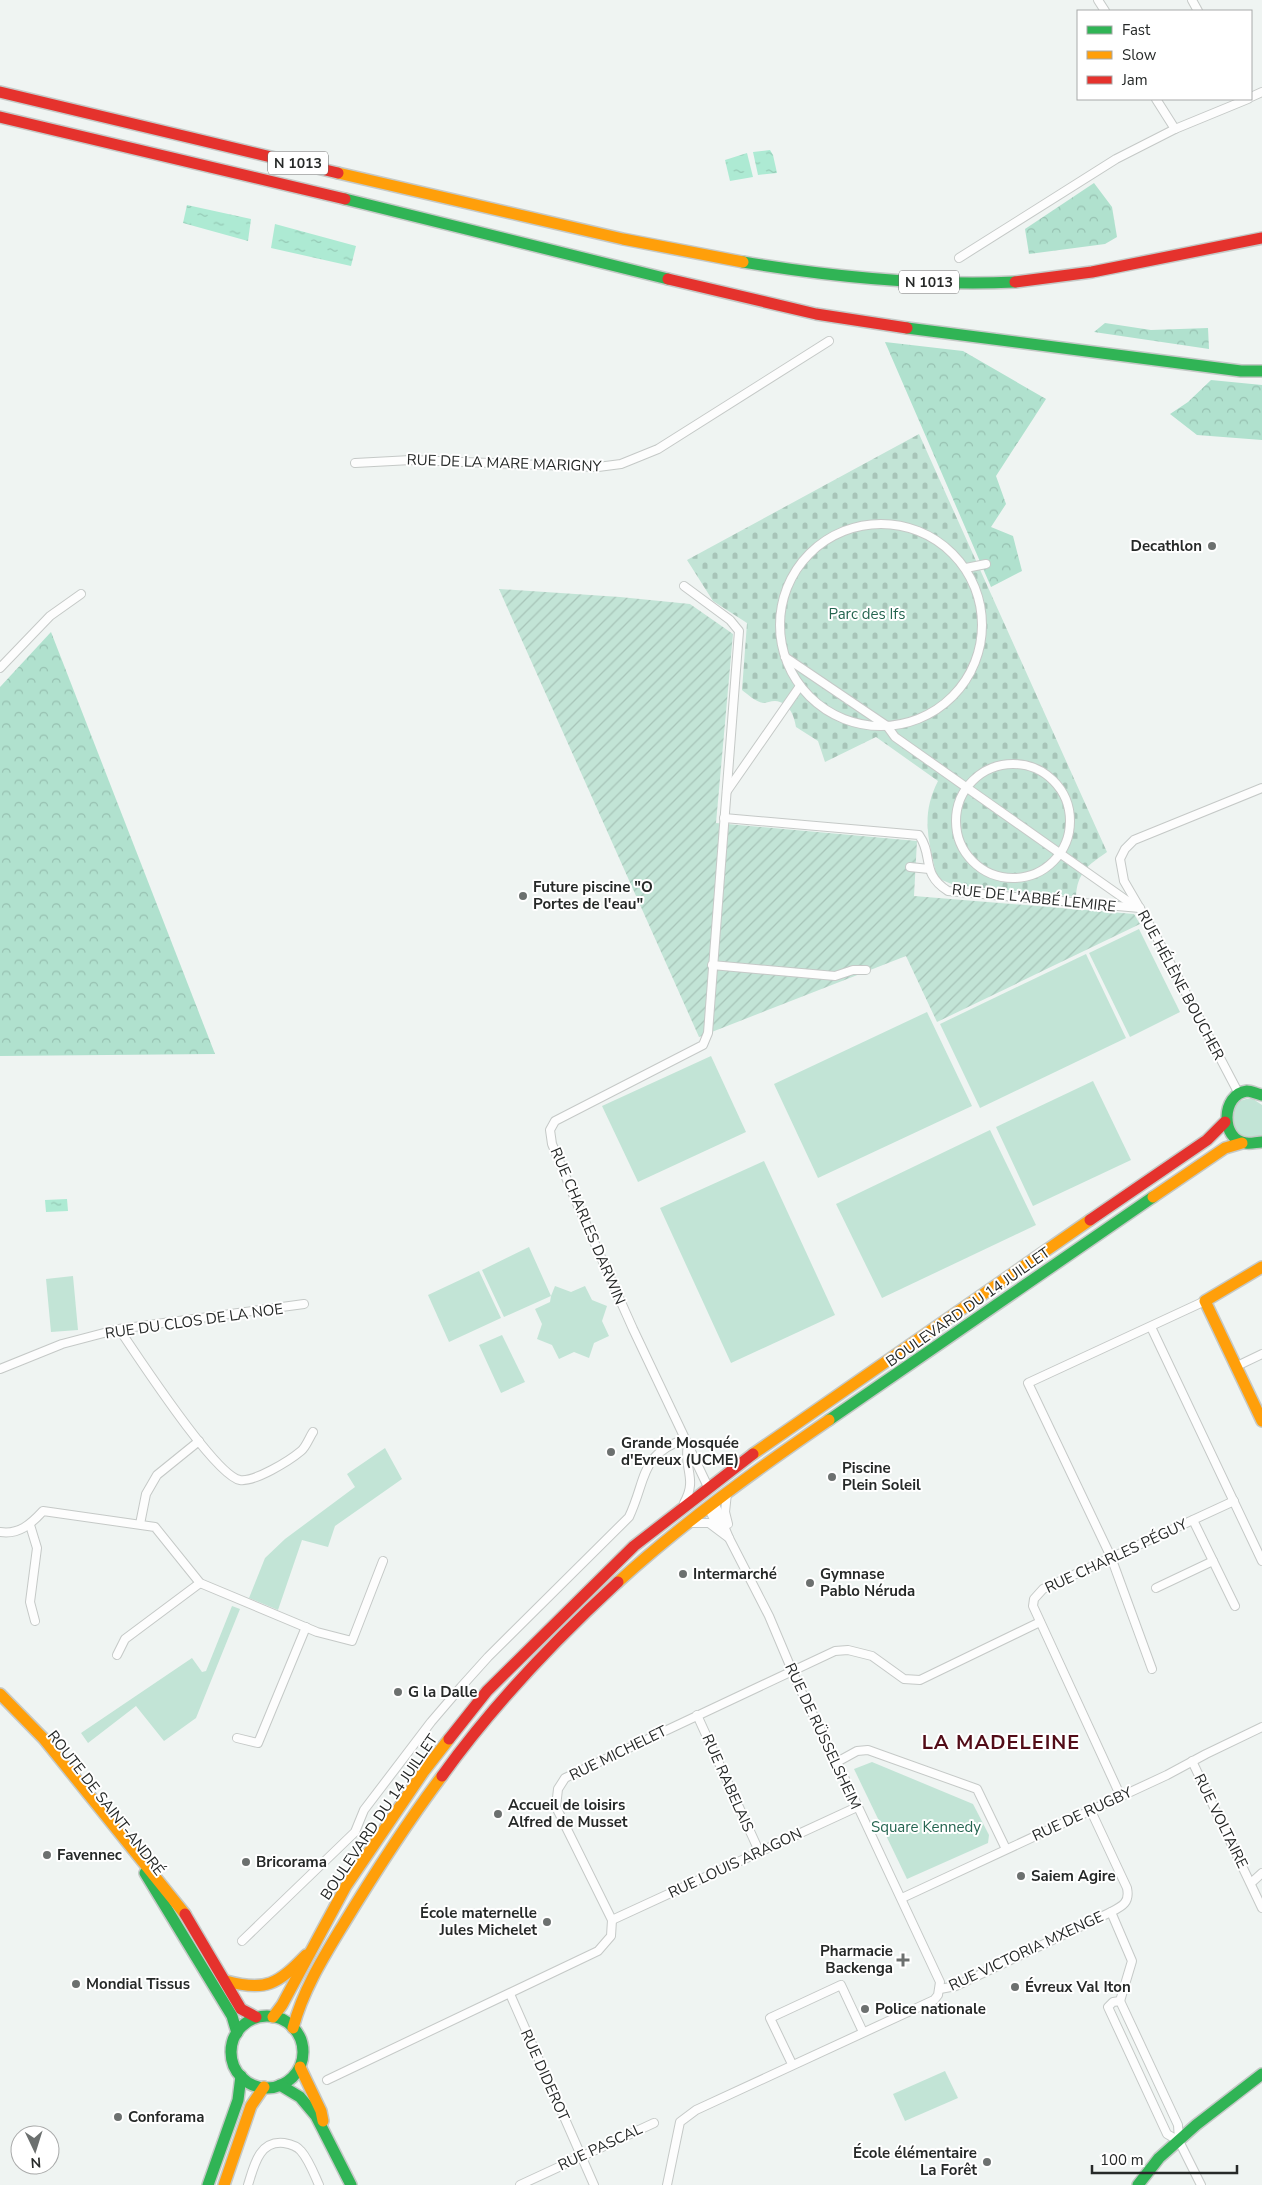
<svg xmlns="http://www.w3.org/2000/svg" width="1262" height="2185" viewBox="0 0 1262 2185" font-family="'Nunito Sans',sans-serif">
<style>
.green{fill:#c2e4d6}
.forest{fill:url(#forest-crowns)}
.cemetery{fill:url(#cemetery-stones)}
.garden{fill:url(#garden-furrows)}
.water{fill:url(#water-ripples)}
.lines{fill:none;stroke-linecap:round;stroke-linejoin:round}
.street-casing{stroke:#c5c9c7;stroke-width:10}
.fast-casing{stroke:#c5c9c7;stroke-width:14}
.slow-casing{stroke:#c5c9c7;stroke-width:14}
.jam-casing{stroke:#c5c9c7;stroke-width:14}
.street{stroke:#fdfdfd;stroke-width:8}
.fast{stroke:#30b455;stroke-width:11}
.slow{stroke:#ff9f0a;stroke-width:11}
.jam{stroke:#e5322d;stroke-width:11}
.poi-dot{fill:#6c706f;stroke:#fff;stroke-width:2}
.labels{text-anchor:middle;stroke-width:4;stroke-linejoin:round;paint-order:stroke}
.shield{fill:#fff;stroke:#676968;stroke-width:1}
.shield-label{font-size:14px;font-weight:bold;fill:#262928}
.street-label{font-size:15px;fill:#262928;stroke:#fff}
.poi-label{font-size:15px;font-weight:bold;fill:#262928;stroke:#fff;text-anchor:start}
.park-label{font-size:15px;fill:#256550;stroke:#fff}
.district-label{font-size:20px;font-weight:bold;letter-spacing:1px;fill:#520c17;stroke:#fff}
</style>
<defs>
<pattern id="forest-crowns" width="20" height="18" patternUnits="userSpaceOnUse" patternTransform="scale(1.25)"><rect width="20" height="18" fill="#b0e1ce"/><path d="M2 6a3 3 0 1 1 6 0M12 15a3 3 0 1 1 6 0" fill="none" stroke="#97c1b1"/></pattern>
<pattern id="cemetery-stones" width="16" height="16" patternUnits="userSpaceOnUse" patternTransform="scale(1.25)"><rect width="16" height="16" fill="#c2e4d6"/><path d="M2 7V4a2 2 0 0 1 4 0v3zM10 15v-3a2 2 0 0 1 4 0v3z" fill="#a7c4b8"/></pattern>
<pattern id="garden-furrows" width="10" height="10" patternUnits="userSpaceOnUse" patternTransform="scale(1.25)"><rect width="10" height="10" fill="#c2e4d6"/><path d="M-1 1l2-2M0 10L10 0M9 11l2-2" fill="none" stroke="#a7c4b8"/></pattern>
<pattern id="water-ripples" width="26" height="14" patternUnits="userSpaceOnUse" patternTransform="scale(1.25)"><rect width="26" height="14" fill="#adead3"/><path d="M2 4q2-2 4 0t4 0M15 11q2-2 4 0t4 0" fill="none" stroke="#95c9b5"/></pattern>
</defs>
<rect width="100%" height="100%" fill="#eff4f2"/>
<!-- green -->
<g class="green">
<path d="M1139 929 1180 1012 1130 1037 1089 953Z"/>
<path d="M1086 954 1126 1038 980 1108 940 1024Z"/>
<path d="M927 1012 972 1106 818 1178 774 1084Z"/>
<path d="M711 1056 746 1132 638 1182 602 1106Z"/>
<path d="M1093 1081 1131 1160 1033 1206 996 1127Z"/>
<path d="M1246 1099H1253L1262 1105V1137H1240C1231 1124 1224 1105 1246 1099Z"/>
<path d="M990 1130 1036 1225 882 1298 836 1204Z"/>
<path d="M764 1161 835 1315 731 1363 660 1208Z"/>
<path d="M529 1247 551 1296 555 1286 571 1292 585 1286 592 1300 607 1306 602 1321 609 1336 594 1343 589 1358 574 1352 559 1359 552 1345 537 1339 542 1324 535 1309 550 1302 551 1296 504 1317 482 1270Z"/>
<path d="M479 1271 501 1318 449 1342 428 1295Z"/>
<path d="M73 1276 78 1330 51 1332 46 1279Z"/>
<path d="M502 1335 525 1382 501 1393 479 1345Z"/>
<path d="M385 1448 402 1479 335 1526 328 1547 302 1540 278 1610 249 1598 265 1558 285 1539 355 1487 347 1474Z"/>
<path d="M232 1606 240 1609 196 1718 164 1741 136 1706 88 1743 81 1733 192 1658 202 1672 206 1671Z"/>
<path d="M872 1762 973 1804 989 1835 988 1843 907 1879 854 1769Z"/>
<path d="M945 2071 958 2098 905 2121 893 2094Z"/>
</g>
<!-- forest -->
<g class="forest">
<path d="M1094 183 1112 207 1117 237 1105 244 1029 254 1025 229Z"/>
<path d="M1105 323 1151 330 1208 328 1209 349 1094 332Z"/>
<path d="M885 342 963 351 1046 399 996 476 1006 504 991 527 1013 536 1022 571 991 587Z"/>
<path d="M1211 380 1262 385V440L1197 435 1170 414 1188 402Z"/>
<path d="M51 632 215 1054 0 1056V687Z"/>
</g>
<!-- cemetery -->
<path class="cemetery" d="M919 434 1107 852C1088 865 1077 873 1076 897L954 885 937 878C929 842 920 816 938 781L876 737 825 762 818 741 796 727C794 715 789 702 775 701 771 701 766 703 763 703 756 702 747 694 742 690L747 623 713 601 687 560Z"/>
<!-- garden -->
<path class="garden" d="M499 589 620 597 690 604 733 634 716 823 917 841 914 896 1134 914 1140 924 937 1022 906 956 699 1037Z"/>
<!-- water -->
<g class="water">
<path d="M770 150 773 155 777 173 758 175 753 152Z"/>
<path d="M747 153 753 177 730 181 725 160Z"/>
<path d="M187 205 251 219 248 241 183 223Z"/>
<path d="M275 224 356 246 351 266 271 248Z"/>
<path d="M67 1199 68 1211 46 1212 45 1200Z"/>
</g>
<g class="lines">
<!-- street casing -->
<g class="street-casing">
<g id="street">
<path d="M1098 0 1105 11"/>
<path d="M1192 0 1198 11"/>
<path d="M1251 97 1262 92"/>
<path d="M1156 99 1175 129 1248 99"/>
<path d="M959 258 1116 159 1175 129"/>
<path d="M355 463 411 460 569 466 598 467 621 464 658 449 829 341"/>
<circle cx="881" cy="625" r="101"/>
<path d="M966 568 986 564"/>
<path d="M684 586 730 620 739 631 708 1033 703 1045 555 1121 550 1130 552 1144 575 1199 633 1329 708 1487"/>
<path d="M785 657 887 726 895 737 1136 907"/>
<path d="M0 668 50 616 81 594"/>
<circle cx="1013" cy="821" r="57"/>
<path d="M727 791 800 686"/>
<path d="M724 818 919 835C934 856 920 873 948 891L1140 908"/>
<path d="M910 867 929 869"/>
<path d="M712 965 835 976 853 970H866"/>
<path d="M1239 1094 1156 936 1124 881 1120 859 1125 849 1134 840 1262 788"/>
<path d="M1151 1327 1262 1561"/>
<path d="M119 1329C137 1355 215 1476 240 1480 255 1482 289 1461 301 1451 306 1447 309 1438 313 1432"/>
<path d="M1237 1366 1262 1354"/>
<path d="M0 1369 62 1344 119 1329 304 1304"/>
<path d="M727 1493 725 1512 728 1524"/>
<path d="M684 1503C698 1479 683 1468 688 1445"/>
<path d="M714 1504 711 1513 718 1528"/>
<path d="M1193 1520 1235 1606"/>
<path d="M691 1523H709L729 1538"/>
<path d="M140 1524 146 1494 157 1475 199 1441"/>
<path d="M30 1525 37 1548 30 1602 35 1621"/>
<path d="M0 1532C19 1535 31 1524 43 1511L155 1527 200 1583 317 1632 352 1641 383 1561"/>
<path d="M1156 1588 1213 1561"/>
<path d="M117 1655 125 1639 200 1583"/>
<path d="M1152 1669 1111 1557 1028 1383 1205 1301"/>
<path d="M697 1715 759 1851"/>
<path d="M237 1738 258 1743 306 1627"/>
<path d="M1192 1761 1262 1908"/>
<path d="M837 1762 857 1751 868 1750 977 1789 1006 1849"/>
<path d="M1121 1797 1033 1606 1034 1599 1043 1589 1234 1501"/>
<path d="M1251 1883 1262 1873"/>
<path d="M902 1898 1167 1775 1206 1754 1262 1727"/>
<path d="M1111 1912 1132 1961 1120 2001"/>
<path d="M612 1920 857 1807"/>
<path d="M242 1941 355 1832 364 1810 431 1722 461 1687 488 1657 629 1517C647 1479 639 1455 685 1439"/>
<path d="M940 1989 956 1986 1111 1912C1123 1906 1130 1902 1127 1888L1091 1811"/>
<path d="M510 1994 594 2185"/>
<path d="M1120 2001 1178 2125 1179 2141 1201 2185"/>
<path d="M1120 2001 1113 2002 1108 2007 1167 2134 1179 2141"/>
<path d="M792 2064 770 2018 841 1985 863 2032"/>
<path d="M327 2080 598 1951 611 1936 612 1920 556 1807 558 1789 565 1778 835 1651 848 1650 872 1656 904 1679 920 1680 1040 1622"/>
<path d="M248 2185C254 2166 259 2140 284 2143 290 2144 297 2146 301 2151 309 2160 314 2174 319 2185"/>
<path d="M520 2185 654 2123"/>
<path d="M667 2185 680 2122 696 2110 934 2000 938 1995 940 1982 837 1762 799 1687 769 1616 729 1538 714 1502"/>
</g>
</g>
<!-- fast casing -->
<g class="fast-casing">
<g id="fast">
<path d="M345 199 668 279"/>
<path d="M743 262C833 277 924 286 1015 282"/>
<path d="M907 328 1241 371H1262"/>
<path d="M1262 1095C1257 1094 1251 1091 1247 1091 1221 1094 1220 1140 1246 1143 1251 1144 1257 1142 1262 1142"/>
<path d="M829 1420 1153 1197"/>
<path d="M145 1873 232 2016 237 2033"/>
<circle cx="267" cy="2052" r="36"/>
<path d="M280 2085 300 2097 316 2116 351 2185"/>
<path d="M208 2185 238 2100 241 2076"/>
<path d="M1138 2185 1159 2158 1196 2125 1262 2074"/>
</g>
</g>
<!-- slow casing -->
<g class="slow-casing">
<g id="slow">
<path d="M338 173 623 239 743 262"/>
<path d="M1153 1197 1225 1148 1242 1143"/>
<path d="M1262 1267 1205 1301 1262 1421"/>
<path d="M753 1454 1090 1220"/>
<path d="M618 1582C684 1522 756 1470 829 1420"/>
<path d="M0 1694 44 1739 185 1914"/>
<path d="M226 1981C266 1992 278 1984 306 1955"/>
<path d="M273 2017 282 2005 346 1886 424 1771 449 1739"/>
<path d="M293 2028C303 1990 323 1958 343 1925 374 1874 406 1824 442 1776"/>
<path d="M300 2067 321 2111 323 2121"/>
<path d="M224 2185 251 2106 264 2087"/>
</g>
</g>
<!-- jam casing -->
<g class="jam-casing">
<g id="jam">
<path d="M0 92 338 173"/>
<path d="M0 117 345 199"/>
<path d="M668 279 816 314 907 328"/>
<path d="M1015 282 1092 272 1262 238"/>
<path d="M1090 1220 1207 1140 1225 1122"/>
<path d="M449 1739 487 1691 634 1546 753 1454"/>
<path d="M442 1776C493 1705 554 1641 618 1582"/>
<path d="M185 1914 241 2009 256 2017"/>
</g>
</g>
<!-- street -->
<use href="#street" class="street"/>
<!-- fast -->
<use href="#fast" class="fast"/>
<!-- slow -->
<use href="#slow" class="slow"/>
<!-- jam -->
<use href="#jam" class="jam"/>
</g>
<!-- markers -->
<g class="poi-dot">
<circle cx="1212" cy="546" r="5"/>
<circle cx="523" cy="896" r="5"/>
<circle cx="611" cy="1452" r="5"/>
<circle cx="832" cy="1477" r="5"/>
<circle cx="683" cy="1574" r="5"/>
<circle cx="810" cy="1583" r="5"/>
<circle cx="398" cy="1692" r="5"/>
<circle cx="498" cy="1814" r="5"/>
<circle cx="47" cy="1855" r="5"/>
<circle cx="246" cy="1862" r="5"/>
<circle cx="1021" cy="1876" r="5"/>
<circle cx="547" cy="1922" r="5"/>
<path d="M900.5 1952.5h5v5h5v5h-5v5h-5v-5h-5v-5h5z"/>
<circle cx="76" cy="1984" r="5"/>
<circle cx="1015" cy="1987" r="5"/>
<circle cx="865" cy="2009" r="5"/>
<circle cx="118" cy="2117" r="5"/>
<circle cx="987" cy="2162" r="5"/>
</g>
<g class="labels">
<!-- shield labels -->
<g class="shield">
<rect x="268" y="151.5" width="60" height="23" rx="4"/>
<rect x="899" y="270.5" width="60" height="23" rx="4"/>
</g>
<g class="shield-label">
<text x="298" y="168">N 1013</text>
<text x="929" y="287">N 1013</text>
</g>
<!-- street labels -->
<g class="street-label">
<text transform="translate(504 463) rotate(2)" y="5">RUE DE LA MARE MARIGNY</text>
<text transform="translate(1034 898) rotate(6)" y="5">RUE DE L'ABBÉ LEMIRE</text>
<text transform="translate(1181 985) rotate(62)" y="5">RUE HÉLÈNE BOUCHER</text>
<text transform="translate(588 1226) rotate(67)" y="5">RUE CHARLES DARWIN</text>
<text transform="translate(968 1307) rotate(-35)" y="5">BOULEVARD DU 14 JUILLET</text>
<text transform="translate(194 1321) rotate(-8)" y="5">RUE DU CLOS DE LA NOE</text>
<text transform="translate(1116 1556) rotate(-25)" y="5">RUE CHARLES PÉGUY</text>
<text transform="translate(823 1736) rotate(65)" y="5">RUE DE RÜSSELSHEIM</text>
<text transform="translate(618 1753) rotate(-26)" y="5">RUE MICHELET</text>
<text transform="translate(728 1783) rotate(66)" y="5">RUE RABELAIS</text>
<text transform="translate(106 1803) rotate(52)" y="5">ROUTE DE SAINT-ANDRÉ</text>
<text transform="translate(1082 1814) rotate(-25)" y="5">RUE DE RUGBY</text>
<text transform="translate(379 1817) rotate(-56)" y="5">BOULEVARD DU 14 JUILLET</text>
<text transform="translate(1221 1821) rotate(64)" y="5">RUE VOLTAIRE</text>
<text transform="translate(735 1863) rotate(-25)" y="5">RUE LOUIS ARAGON</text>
<text transform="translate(1026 1951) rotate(-25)" y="5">RUE VICTORIA MXENGE</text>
<text transform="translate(545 2075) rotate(66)" y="5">RUE DIDEROT</text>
<text transform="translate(600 2147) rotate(-25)" y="5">RUE PASCAL</text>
</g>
<!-- poi labels -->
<g class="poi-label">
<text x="1202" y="551" text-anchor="end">Decathlon</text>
<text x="533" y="892">Future piscine "O<tspan x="533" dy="17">Portes de l'eau"</tspan></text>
<text x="621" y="1448">Grande Mosquée<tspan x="621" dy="17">d'Evreux (UCME)</tspan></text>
<text x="842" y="1473">Piscine<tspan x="842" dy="17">Plein Soleil</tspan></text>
<text x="693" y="1579">Intermarché</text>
<text x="820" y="1579">Gymnase<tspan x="820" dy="17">Pablo Néruda</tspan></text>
<text x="408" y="1697">G la Dalle</text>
<text x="508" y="1810">Accueil de loisirs<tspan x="508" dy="17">Alfred de Musset</tspan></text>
<text x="57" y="1860">Favennec</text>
<text x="256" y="1867">Bricorama</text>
<text x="1031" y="1881">Saiem Agire</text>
<text x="537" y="1918" text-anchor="end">École maternelle<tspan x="537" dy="17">Jules Michelet</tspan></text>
<text x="893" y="1956" text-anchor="end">Pharmacie<tspan x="893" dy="17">Backenga</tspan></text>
<text x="86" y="1989">Mondial Tissus</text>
<text x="1025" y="1992">Évreux Val Iton</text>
<text x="875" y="2014">Police nationale</text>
<text x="128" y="2122">Conforama</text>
<text x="977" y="2158" text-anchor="end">École élémentaire<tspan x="977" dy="17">La Forêt</tspan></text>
</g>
<!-- park labels -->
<g class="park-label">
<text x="867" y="619">Parc des Ifs</text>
<text x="926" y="1832">Square Kennedy</text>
</g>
<!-- district labels -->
<g class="district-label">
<text x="1001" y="1749">LA MADELEINE</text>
</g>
</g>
<!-- legend -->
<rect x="1077" y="10" width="175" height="90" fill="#ffffff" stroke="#a8a9a9"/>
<rect x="1087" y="26" width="25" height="8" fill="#30b455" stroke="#a8a9a9"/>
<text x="1122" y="35" font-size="15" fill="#262928">Fast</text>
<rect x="1087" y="51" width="25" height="8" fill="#ff9f0a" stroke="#a8a9a9"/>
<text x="1122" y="60" font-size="15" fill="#262928">Slow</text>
<rect x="1087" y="76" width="25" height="8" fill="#e5322d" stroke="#a8a9a9"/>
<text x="1122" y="85" font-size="15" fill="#262928">Jam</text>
<!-- north arrow -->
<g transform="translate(35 2150) rotate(176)"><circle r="24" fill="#ffffff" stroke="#a8a9a9"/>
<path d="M0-4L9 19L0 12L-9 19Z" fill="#6c706f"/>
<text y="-8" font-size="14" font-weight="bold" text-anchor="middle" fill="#262928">N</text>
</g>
<!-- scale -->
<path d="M1092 2165v8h145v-8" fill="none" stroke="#262928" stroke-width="2.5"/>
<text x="1100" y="2165" font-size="15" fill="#262928" stroke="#ffffff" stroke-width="4" paint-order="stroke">100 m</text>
</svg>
